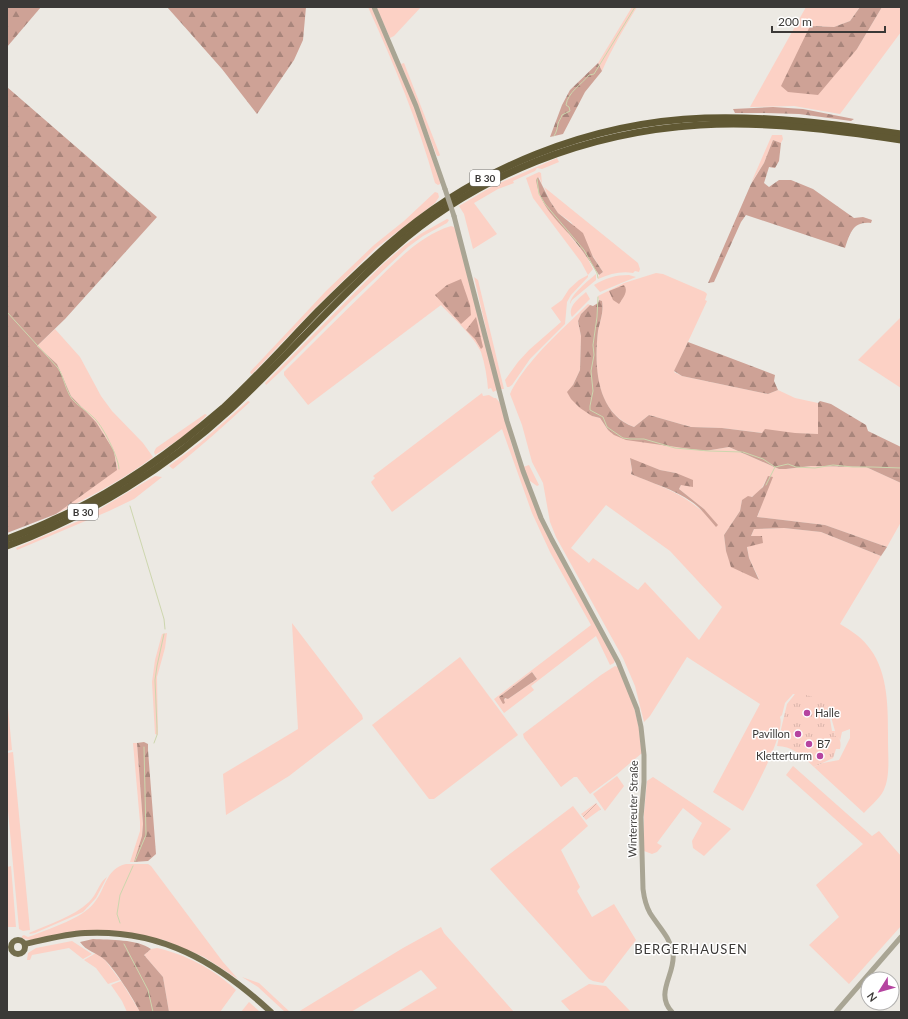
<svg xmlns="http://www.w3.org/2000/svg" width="908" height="1019" viewBox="0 0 908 1019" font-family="Lato,sans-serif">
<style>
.grass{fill:#fcd1c5;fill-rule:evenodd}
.forest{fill:url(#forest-firs)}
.park{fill:url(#park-tufts)}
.garden{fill:url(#garden-furrows)}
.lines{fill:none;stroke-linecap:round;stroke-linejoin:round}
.stream{stroke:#cdd6ae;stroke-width:1}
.minor{stroke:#a9a594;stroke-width:5}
.major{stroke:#736d4d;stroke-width:6}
.highway{stroke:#605833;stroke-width:7}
.minor-bridge{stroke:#a9a594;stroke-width:5}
.poi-dot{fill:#b544a0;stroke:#fff;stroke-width:1.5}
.labels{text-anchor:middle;stroke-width:3;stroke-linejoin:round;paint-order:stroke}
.shield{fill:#fff;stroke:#767473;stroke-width:1}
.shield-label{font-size:10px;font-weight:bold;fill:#3b3937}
.poi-label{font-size:11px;fill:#3b3937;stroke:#fff;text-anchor:start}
.street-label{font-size:11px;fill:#3b3937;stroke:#fff}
.quarter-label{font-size:13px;letter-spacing:1px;fill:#3b3937;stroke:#fff}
</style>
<defs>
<pattern id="forest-firs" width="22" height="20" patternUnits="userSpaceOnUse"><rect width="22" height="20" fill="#cea296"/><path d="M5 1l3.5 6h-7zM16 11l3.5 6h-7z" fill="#a8857b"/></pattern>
<pattern id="park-tufts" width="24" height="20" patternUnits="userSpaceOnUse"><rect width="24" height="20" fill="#fcd1c5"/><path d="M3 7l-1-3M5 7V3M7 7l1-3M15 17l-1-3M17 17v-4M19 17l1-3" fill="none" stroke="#d9b4aa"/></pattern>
<pattern id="garden-furrows" width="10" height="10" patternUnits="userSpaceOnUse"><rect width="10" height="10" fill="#fcd1c5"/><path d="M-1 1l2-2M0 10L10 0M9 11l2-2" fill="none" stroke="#d9b4aa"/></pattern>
</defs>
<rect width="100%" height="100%" fill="#ece9e3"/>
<!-- grass -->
<g class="grass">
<path d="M368 7H372L413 103 441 181 440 184 438 185 435 183C418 122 394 64 368 7Z"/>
<path d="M376 7H421L394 36 390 38Z"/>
<path d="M632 7H637C624 28 612 48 602 71L598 63Z"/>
<path d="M806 7H860L850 21 834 27 810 26 857 49 882 7H901V32L840 114 794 106 750 107Z"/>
<path d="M404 63 440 155 439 156H437L401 64Z"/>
<path d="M772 135H782L783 139 781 143 773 140 764 163 751 183Z"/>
<path d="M557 158 559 162 542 169 537 168 535 171 513 181 514 183 498 189 474 203 497 234 473 249 464 214 459 206 493 186Z"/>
<path d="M539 172 541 173 542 184 539 177 536 180 570 236 587 257 593 269 588 275V277L571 295 567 302 565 324 530 359 512 385 509 387H507L505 380 518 362 529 350 561 322 551 308 562 300 569 289 579 280 588 275 581 262 533 198 526 178Z"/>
<path d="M544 187 638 263 640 269 639 272 635 271 633 273C621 271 610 274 598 279L599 275 603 272 571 222 558 213 550 201Z"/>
<path d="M435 192 438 193 439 197 435 203 376 248 310 313 252 374H251L250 372 326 291 374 245 404 221Z"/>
<path d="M447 219 449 220 447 223 423 236 408 247 353 299 280 372 266 385 265 383 382 265 405 245 422 233Z"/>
<path d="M451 226 454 227 456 231 497 390 493 392 491 388 488 389C487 377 485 364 481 352 474 336 453 318 441 305L308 405 284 375V372C312 344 340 316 369 288 393 265 418 236 451 226Z"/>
<path d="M656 273 663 274 705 292 707 294 705 300 707 301 674 372 682 376 768 394 778 390 795 398 818 403V434L763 433 722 428 691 427 649 415 634 427C595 411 594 367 598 331 600 321 604 312 602 301L599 300 598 296 624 283Z"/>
<path d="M596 274V280L572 300 570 304C570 295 589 280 596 274Z"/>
<path d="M629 275 636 277 600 292 594 285C606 278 615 275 629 275Z"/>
<path d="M474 277 478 280 504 389H500Z"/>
<path d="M586 292 590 299 572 317C567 307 579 298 586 292Z"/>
<path d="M588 304 590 305 581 314 578 321 581 336 580 370 573 385 592 416 600 418 608 430 705 451 729 447 779 469H786L811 466 866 467 901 483V522L887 547 825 525 757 517 759 513 768 476C761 490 759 496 742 500L740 511 724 535 726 551 759 579 749 558 747 546 754 529 784 528 821 532 881 556 840 624C850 630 860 636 867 645 889 670 888 709 888 741 888 754 890 775 885 787 882 797 871 805 864 813L814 767 823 763 839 760 850 738V729L842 732 840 741 839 738 834 736 835 731 829 710 826 706 806 696 793 694 785 703 782 715 780 717C786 733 752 795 743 811L713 792 760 704 687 657 650 716 644 722 635 686 623 658 556 537 550 522 543 483 532 462 522 425 510 394C512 388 516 383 519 378 538 350 564 328 588 304ZM630 459 660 470 676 473 681 485 679 489 704 509 702 511C682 493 656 484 631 474L632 470ZM606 505 670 551 722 607 699 640 645 582 638 590 593 558 589 563 571 548Z"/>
<path d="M901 317V388L858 360Z"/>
<path d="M55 329 80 357 101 396 112 411 143 443 153 457C123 480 89 497 56 514L117 469 114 451 96 422 71 396 57 364 37 346Z"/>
<path d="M482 393 483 396 489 395 494 398H496L500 403 513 449 538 514 615 660 614 663 610 665 596 636 531 686 534 690 504 713 494 699 591 625 550 552 532 513 502 429 392 512 372 484 371 482 375 478 373 476ZM532 672 537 679 508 699 506 698 504 700 499 697Z"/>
<path d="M248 401 250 402C225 425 200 447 173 469L169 466 201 442Z"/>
<path d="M205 414 207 415C192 431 173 444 155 455L154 452 156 448Z"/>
<path d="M529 465 539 485 537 486 526 478 523 467Z"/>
<path d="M155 476 162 477 134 499 109 511 17 550 16 548 83 519Z"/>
<path d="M292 623 362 715 363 719 289 776 226 815 223 774 298 729Z"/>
<path d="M167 633 165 648 157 677 158 735 155 734 152 682 155 660 162 634Z"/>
<path d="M460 657 518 735 434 799H429L372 725Z"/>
<path d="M615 666 618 667 633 703 639 728 642 753 616 775 590 794 577 777H574L561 787 524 738 523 734 601 675Z"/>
<path d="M7 708H8L12 750 7 751Z"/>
<path d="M133 743H137L143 824 142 836 134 862H130L140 831V822Z"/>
<path d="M13 752 30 930 23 931 19 929 7 800V753Z"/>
<path d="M793 766 872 836 879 831 901 856V926L849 984 809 945 839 917 816 885 863 844 786 775Z"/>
<path d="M617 776 624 786 605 811 593 794Z"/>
<path d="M653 777 731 829 704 856 693 848 692 841 702 823 683 808 657 843 662 846 657 852 652 854 644 851V813L647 781Z"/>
<path d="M573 806 588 826 561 850 580 887 577 891 592 917 614 904 636 940 603 983 593 981 589 979 490 869Z"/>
<path d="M126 864H148L151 866 223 962 238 979 204 957 164 940 120 932 30 940 22 938V936L24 935 28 937 34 935C53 927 81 919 94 903 106 889 105 869 126 864Z"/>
<path d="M11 866 16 927H7V867Z"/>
<path d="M107 877 96 898 83 912 35 933 30 934 29 933C49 924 73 917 89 902 97 895 99 882 107 877Z"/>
<path d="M441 927 444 933 514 1012H397L437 988 421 970 351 1012H298L403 948Z"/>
<path d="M72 941 92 954 83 959 69 948 32 955 30 960H27L28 953 36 948Z"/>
<path d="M157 948C185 954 215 970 236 990L220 1012H169L163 977 144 955 151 949Z"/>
<path d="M96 953 105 960 120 980 108 984 96 968 84 960Z"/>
<path d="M242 977 259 983 290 1012H285L258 987Z"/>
<path d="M121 981 140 1012H127L122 1001 111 985Z"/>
<path d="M589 984 606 986 631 1012H571L561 1001Z"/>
<path d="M249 1002 260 1012H241Z"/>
</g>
<!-- forest -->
<g class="forest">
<path d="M7 7H41L7 47Z"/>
<path d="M167 7H306L303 40 294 60 257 114 222 69Z"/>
<path d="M860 7H882L857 49 818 95 788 92 781 86 810 26 834 27 850 21Z"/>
<path d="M598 63 602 71 585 92 563 134 550 137 562 105 570 90Z"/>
<path d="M7 87 157 217 65 319 37 346 57 364 71 396 96 422 114 451 117 470 56 514 7 533Z"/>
<path d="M773 107 803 109 854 119 851 121 799 114 765 113H735L733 109Z"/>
<path d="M773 140 781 143 779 161 775 168 769 167 764 183 769 187 779 180H791L813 189 854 218 863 217 872 220 871 223C853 221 850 233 845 248L746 215 741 222 714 282 708 283 751 184 764 163Z"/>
<path d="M538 177 550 201 558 213 583 233 593 257 603 272 599 275C590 261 580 247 569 234 553 216 540 205 536 180Z"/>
<path d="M461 279 470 305 471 315 461 324 435 295 447 285Z"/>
<path d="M624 285C629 291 623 298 619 304L613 300 609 291Z"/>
<path d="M599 300 602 301C604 312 600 321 598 331 594 366 596 413 634 427L649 415 691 427 722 428 762 433 765 429 795 433 818 434V403L820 401 831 404 866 425 868 431 901 447V483L866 467 811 466 786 469H779L729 447 705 451 626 440 614 435 608 430 600 418 592 416 580 408 571 399 567 392 573 385 580 370 581 336 578 321 581 314 590 305 593 306 598 303Z"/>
<path d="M476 317 483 347 481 349 475 339 466 330Z"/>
<path d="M688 342 775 375 774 381 778 390 768 394 682 376 674 371Z"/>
<path d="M630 458 660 470 676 473 693 480V487L681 485 679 489 704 509 718 525 716 527C708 518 701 508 692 502 674 489 651 483 631 474L632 470Z"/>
<path d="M768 476 773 477 757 517 825 525 887 547 881 556 821 532 784 528 754 529 751 536H762L763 543 747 547 749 558 759 580 731 567 726 551 724 535 740 511 742 500 748 496 752 497 763 487Z"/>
<path d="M532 672 537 679 508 699 505 698 504 700 505 703 503 704 499 697Z"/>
<path d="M144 742 148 744V750L156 854 148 861 134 862 142 836 143 824 137 743Z"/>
<path d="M93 939C110 940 137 939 151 949L144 955 163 977 169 1012H140C133 998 116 971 105 960 97 953 86 951 80 942Z"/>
</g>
<!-- park -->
<path class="park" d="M795 694C809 694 827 699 830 715L828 717 830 719 832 731H835L834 736H837C841 740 841 744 840 749H836L833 758 814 767C803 757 793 746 777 746L787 704Z"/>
<!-- garden -->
<path class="garden" d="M596 803 601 809 586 820 581 814Z"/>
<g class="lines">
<!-- stream -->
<g class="stream">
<path d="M554 136C557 131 557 129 558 124 559 120 561 119 562 115L570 111 569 107 566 105C568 92 581 85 589 75L594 74 635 7"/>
<path d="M537 179 539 194 545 204 584 250 597 273 598 278"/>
<path d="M598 297 597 317 593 345 594 355 591 371 593 391 590 406V410L603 417 607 427 623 438 630 439H644L675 448 709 451 743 452 763 459 775 467"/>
<path d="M7 312 58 368C64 377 65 389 72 399 78 406 86 410 93 417 102 424 119 458 119 469"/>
<path d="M766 485 775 467 788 464 796 467 815 468 833 465 853 467H872L901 468"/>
<path d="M130 506 164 619 165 629"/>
<path d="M154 743 157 735V728L155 680 157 666 164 634"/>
<path d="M135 861 146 835 144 747"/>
<path d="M120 923 117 914 120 895 133 866"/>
<path d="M124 944 148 990 153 1012"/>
</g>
<!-- minor -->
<g class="minor">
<path d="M374 7 416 106 445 189"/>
<path d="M454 216 507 421 523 471 541 518 552 540 618 662 637 709 641 727 644 755V782L641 817 643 889C644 897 646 906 650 913 658 926 670 937 673 953 676 974 654 993 672 1012"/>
<path d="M836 1012 901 937"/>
</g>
<!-- major -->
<g class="major">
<circle cx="18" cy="947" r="7"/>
<path d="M25 944C44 940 64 934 85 933 161 929 217 962 271 1012"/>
</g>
<!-- highway -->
<g class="highway">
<path d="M7 539C23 533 39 527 55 519 116 492 172 452 223 408 256 378 286 344 317 312 340 289 364 266 389 244 475 168 591 122 705 118 771 116 836 124 901 134"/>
<path d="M7 546C89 516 167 468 231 409 287 357 336 299 393 249 478 174 587 132 700 125 767 121 835 130 901 140"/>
</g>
<!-- minor-bridge -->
<path class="minor-bridge" d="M445 189 454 216"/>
</g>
<!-- markers -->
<g class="poi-dot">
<circle cx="807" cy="713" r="4"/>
<circle cx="798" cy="734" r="4"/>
<circle cx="809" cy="744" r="4"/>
<circle cx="820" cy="756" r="4"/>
</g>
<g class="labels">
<!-- shield labels -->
<g class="shield">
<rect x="470" y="170" width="30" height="16" rx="3"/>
<rect x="68" y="504" width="30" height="16" rx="3"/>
</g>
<g class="shield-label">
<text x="485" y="182">B 30</text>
<text x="83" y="516">B 30</text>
</g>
<!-- poi labels -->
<g class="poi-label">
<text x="815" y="717">Halle</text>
<text x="790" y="738" text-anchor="end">Pavillon</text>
<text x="817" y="748">B7</text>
<text x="812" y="760" text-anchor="end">Kletterturm</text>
</g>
<!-- street labels -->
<g class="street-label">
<text transform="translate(633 809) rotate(-89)" y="4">Winterreuter Straße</text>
</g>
<!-- quarter labels -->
<g class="quarter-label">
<text x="691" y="954">BERGERHAUSEN</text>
</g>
</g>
<!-- border -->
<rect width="908" height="1019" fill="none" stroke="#3b3937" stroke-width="16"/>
<!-- north arrow -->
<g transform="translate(880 991) rotate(233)"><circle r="19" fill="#ffffff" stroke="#b1b0af"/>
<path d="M0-3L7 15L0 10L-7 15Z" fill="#b544a0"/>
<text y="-6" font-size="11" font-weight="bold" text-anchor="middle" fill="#3b3937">N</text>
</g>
<!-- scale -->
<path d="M772 26v6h113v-6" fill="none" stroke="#3b3937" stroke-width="2"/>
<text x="778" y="26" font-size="12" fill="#3b3937" stroke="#ffffff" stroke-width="3" paint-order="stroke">200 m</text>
</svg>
